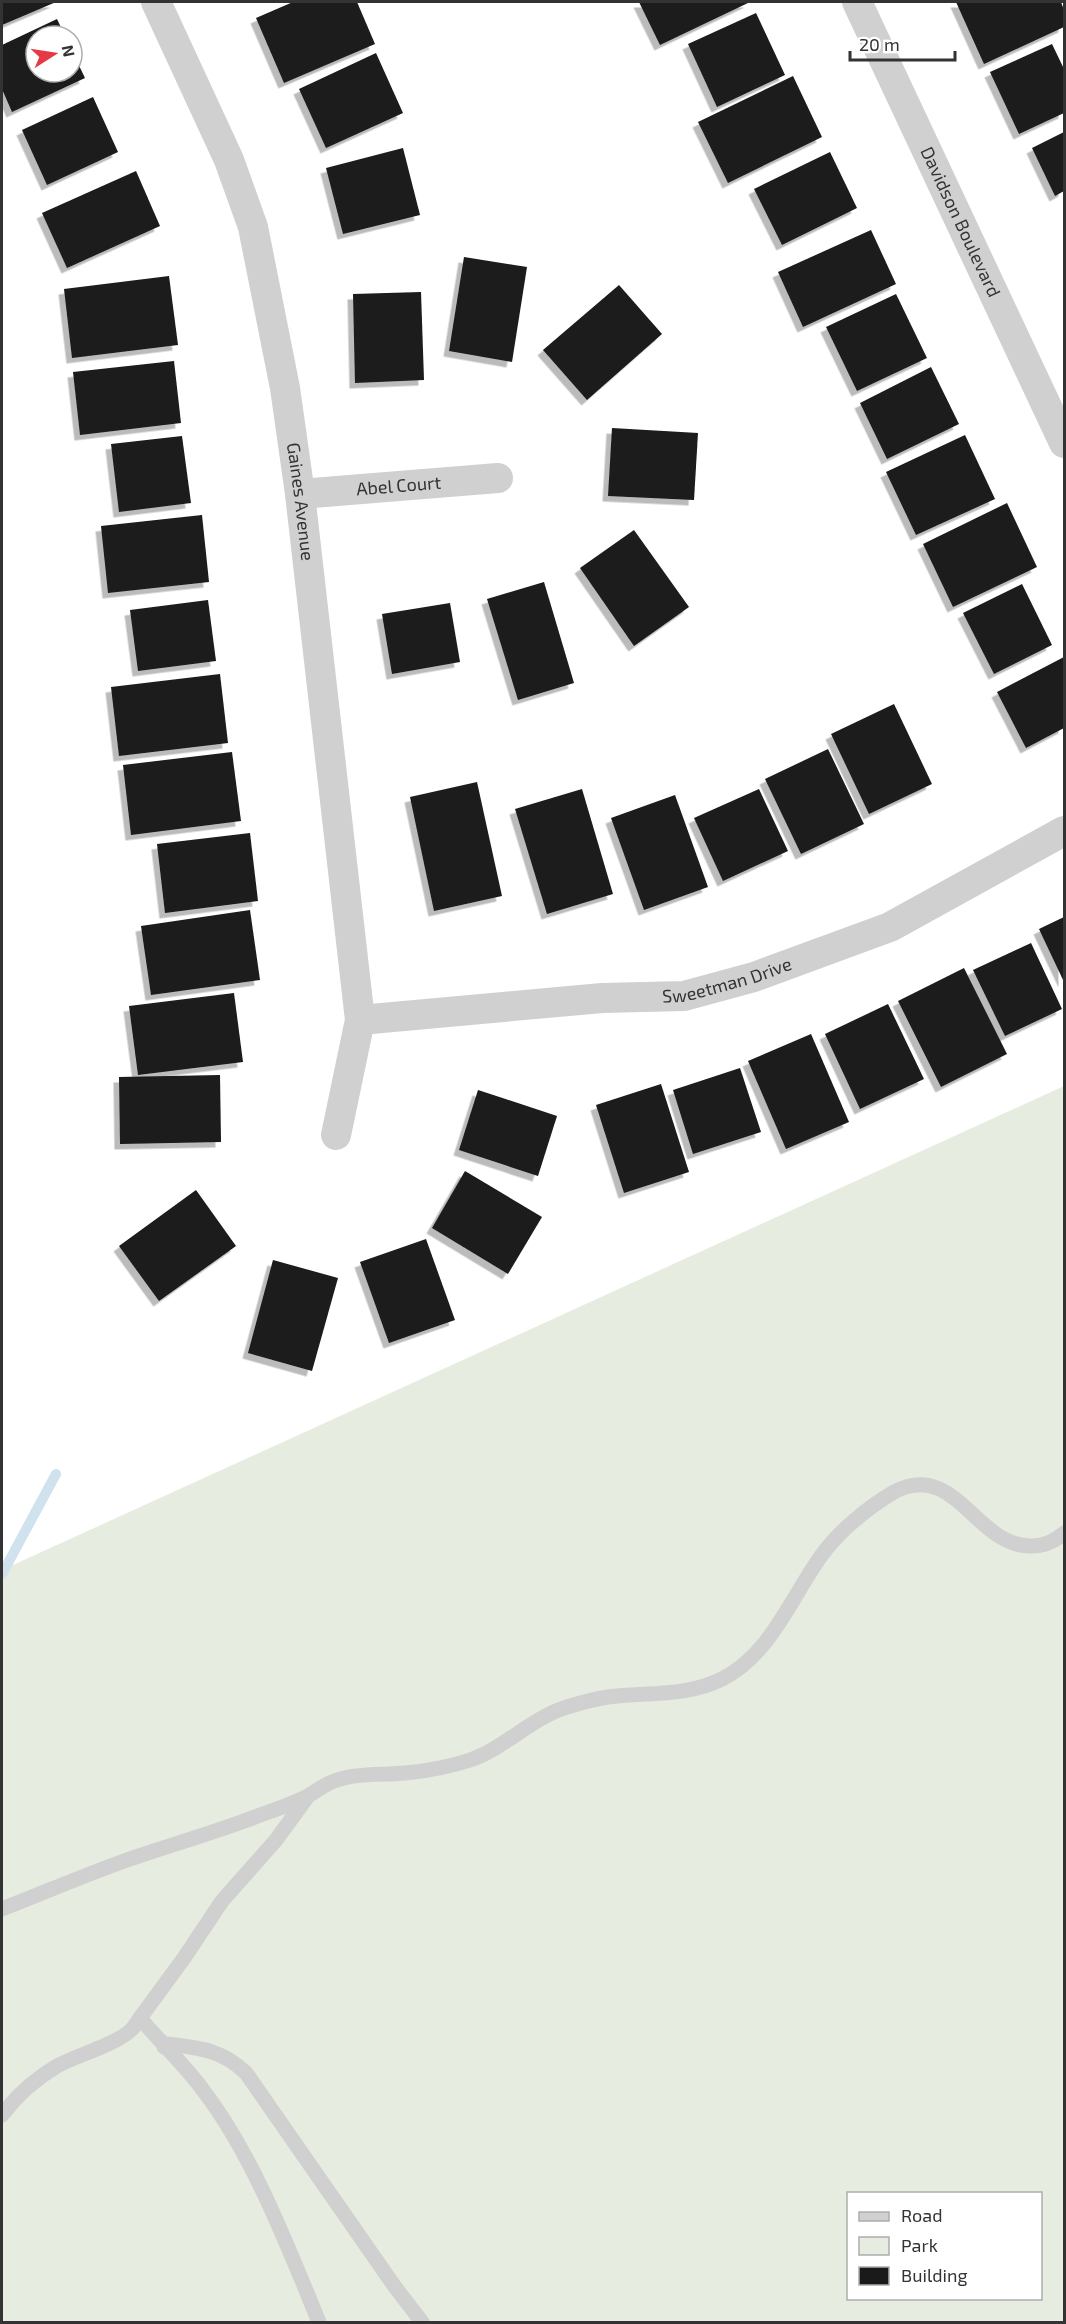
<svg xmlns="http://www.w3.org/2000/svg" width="1066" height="2324" viewBox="0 0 1066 2324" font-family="'Exo 2',sans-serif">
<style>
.green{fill:#e6ecdf;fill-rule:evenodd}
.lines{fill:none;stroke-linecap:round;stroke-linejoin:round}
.stream{stroke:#cfe2ee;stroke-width:10}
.building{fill:#1a1a1a;filter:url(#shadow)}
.service{stroke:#d0d0d0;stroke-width:15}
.minor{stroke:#d0d0d0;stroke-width:30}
.labels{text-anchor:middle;stroke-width:6;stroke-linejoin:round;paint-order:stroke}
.street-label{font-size:18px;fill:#333;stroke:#fff}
</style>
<defs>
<filter id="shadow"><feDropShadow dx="-5.5" dy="5.5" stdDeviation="0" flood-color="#0004"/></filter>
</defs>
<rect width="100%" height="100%" fill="#fff"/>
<!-- green -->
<path class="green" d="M1064 1086V2322H2V1570ZM848 2194H1040V2298H848Z"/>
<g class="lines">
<!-- stream -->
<path class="stream" d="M2 1574 56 1474"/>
</g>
<!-- building -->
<g class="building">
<path d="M2 2H56L2 25Z"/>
<path d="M293 2H357L375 44 284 83 256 18Z"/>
<path d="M639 2H750L660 45Z"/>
<path d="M956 2H1061L1064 10V27L984 64Z"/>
<path d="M756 13 785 75 717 107 688 44Z"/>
<path d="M57 19 65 36H36V72H72V51L85 78 12 112 2 89V45Z"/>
<path d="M1052 44 1064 69V113L1019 134 990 72Z"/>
<path d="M376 53 403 113 326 148 299 89Z"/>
<path d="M793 76 822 137 728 183 698 122Z"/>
<path d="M93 97 118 152 47 185 22 130Z"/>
<path d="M1064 132V191L1055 196 1032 148Z"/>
<path d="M403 148 420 215 343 234 326 168Z"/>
<path d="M830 152 857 208 782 245 754 189Z"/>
<path d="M136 171 160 226 67 268 42 213Z"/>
<path d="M871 230 896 284 803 327 778 272Z"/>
<path d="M464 257 527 267 512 362 449 351Z"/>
<path d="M169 276 178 345 72 358 64 289Z"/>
<path d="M619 285 662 334 587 400 543 350Z"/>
<path d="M421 292 424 380 355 383 353 294Z"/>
<path d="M896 294 927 358 857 391 826 327Z"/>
<path d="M174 361 181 423 80 435 73 372Z"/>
<path d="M931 367 959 424 887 459 860 403Z"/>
<path d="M612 428 698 433 694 500 608 496Z"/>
<path d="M965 435 995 499 916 535 886 472Z"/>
<path d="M182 436 191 503 119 512 111 444Z"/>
<path d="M1007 503 1037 567 953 607 923 544Z"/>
<path d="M202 515 209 582 108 593 101 526Z"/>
<path d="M634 530 689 607 634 646 580 568Z"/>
<path d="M544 582 574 683 518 700 487 599Z"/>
<path d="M1022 584 1052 645 994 674 963 613Z"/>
<path d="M208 600 216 661 138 671 130 610Z"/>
<path d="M450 603 460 662 392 674 382 614Z"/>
<path d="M1064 657V728L1026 748 997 692Z"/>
<path d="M220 674 228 743 119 756 111 687Z"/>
<path d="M894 704 932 784 869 814 831 734Z"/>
<path d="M828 749 864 824 801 854 765 779Z"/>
<path d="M232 752 241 821 131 835 123 765Z"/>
<path d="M477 782 502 896 434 911 410 797Z"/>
<path d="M582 789 613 894 547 914 515 809Z"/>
<path d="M759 789 788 851 723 881 694 818Z"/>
<path d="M675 795 708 887 644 910 611 818Z"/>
<path d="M250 833 258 901 165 913 157 844Z"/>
<path d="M250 910 260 980 151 995 141 926Z"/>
<path d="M1064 917V982L1039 929Z"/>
<path d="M1031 943 1062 1009 1005 1036 973 970Z"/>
<path d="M964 968 1007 1054 941 1087 898 1001Z"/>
<path d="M234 993 243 1062 138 1075 129 1006Z"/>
<path d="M888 1004 924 1079 860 1109 825 1034Z"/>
<path d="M811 1034 849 1122 786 1149 748 1061Z"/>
<path d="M740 1068 761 1132 693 1154 673 1090Z"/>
<path d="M220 1075 221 1142 120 1144 119 1077Z"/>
<path d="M661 1084 689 1172 624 1193 596 1105Z"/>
<path d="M478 1090 557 1116 538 1176 459 1150Z"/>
<path d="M465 1171 542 1217 508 1274 432 1228Z"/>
<path d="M196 1190 236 1246 159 1301 119 1246Z"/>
<path d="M426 1239 455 1320 389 1343 360 1262Z"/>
<path d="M273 1260 338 1278 312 1371 248 1353Z"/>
</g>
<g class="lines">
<!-- service -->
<g class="service">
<path d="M308 1796 276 1840 222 1901 184 1958 140 2018C160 2042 184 2064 203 2090 253 2155 288 2247 319 2322"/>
<path d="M2 1909C43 1893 85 1875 127 1860 170 1845 213 1833 255 1817 271 1811 290 1805 306 1797 321 1789 324 1783 344 1778 363 1773 385 1775 405 1773 427 1771 449 1767 470 1760 505 1748 531 1718 567 1707 580 1703 594 1699 608 1697 647 1692 686 1697 722 1679 770 1655 791 1598 821 1556 839 1531 867 1508 894 1492 955 1459 976 1547 1031 1546 1044 1546 1054 1542 1064 1533"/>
<path d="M164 2047 166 2044C199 2048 221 2049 246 2073L395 2287 422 2322"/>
<path d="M2 2115C17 2095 35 2079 57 2066 77 2055 118 2044 132 2029 135 2026 138 2021 140 2018"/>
</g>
<!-- minor -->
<g class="minor">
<path id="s1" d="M156 2 229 160 253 227 285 388 300 494 360 1020 336 1135"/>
<path id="s2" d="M857 2 1064 443"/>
<path id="s3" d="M300 494 498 478"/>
<path id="s4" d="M360 1020 602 998 684 996 754 977 890 927 1064 831"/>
</g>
</g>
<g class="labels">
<!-- street labels -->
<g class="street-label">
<text dy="6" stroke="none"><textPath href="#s2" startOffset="243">Davidson Boulevard</textPath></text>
<text dy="6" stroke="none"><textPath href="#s3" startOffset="99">Abel Court</textPath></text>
<text dy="6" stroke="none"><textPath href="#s1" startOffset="524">Gaines Avenue</textPath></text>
<text dy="6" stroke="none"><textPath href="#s4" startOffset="370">Sweetman Drive</textPath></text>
</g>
</g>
<!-- border -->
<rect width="1066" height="2324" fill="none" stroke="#333333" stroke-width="6"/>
<!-- legend -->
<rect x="847" y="2192" width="195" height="108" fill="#ffffff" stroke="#adadad" stroke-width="1.5"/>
<rect x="859" y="2212" width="30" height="9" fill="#d0d0d0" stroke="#adadad" stroke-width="1.5"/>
<text x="901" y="2222" font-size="18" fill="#333333">Road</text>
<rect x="859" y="2237" width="30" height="18" fill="#e6ecdf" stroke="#adadad" stroke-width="1.5"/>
<text x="901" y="2252" font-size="18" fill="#333333">Park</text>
<rect x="859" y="2267" width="30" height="18" fill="#1a1a1a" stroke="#adadad" stroke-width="1.5"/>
<text x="901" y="2282" font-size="18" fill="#333333">Building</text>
<!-- north arrow -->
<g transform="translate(54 54) rotate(78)"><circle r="28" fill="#ffffff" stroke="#adadad" stroke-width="1.5"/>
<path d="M0-4.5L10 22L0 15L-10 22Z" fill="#e63946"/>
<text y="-9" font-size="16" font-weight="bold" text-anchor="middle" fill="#333333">N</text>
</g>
<!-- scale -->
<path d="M850 51v9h105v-9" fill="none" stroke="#333333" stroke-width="3"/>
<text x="859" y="51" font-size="18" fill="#333333" stroke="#ffffff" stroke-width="4.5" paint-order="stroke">20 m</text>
</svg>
